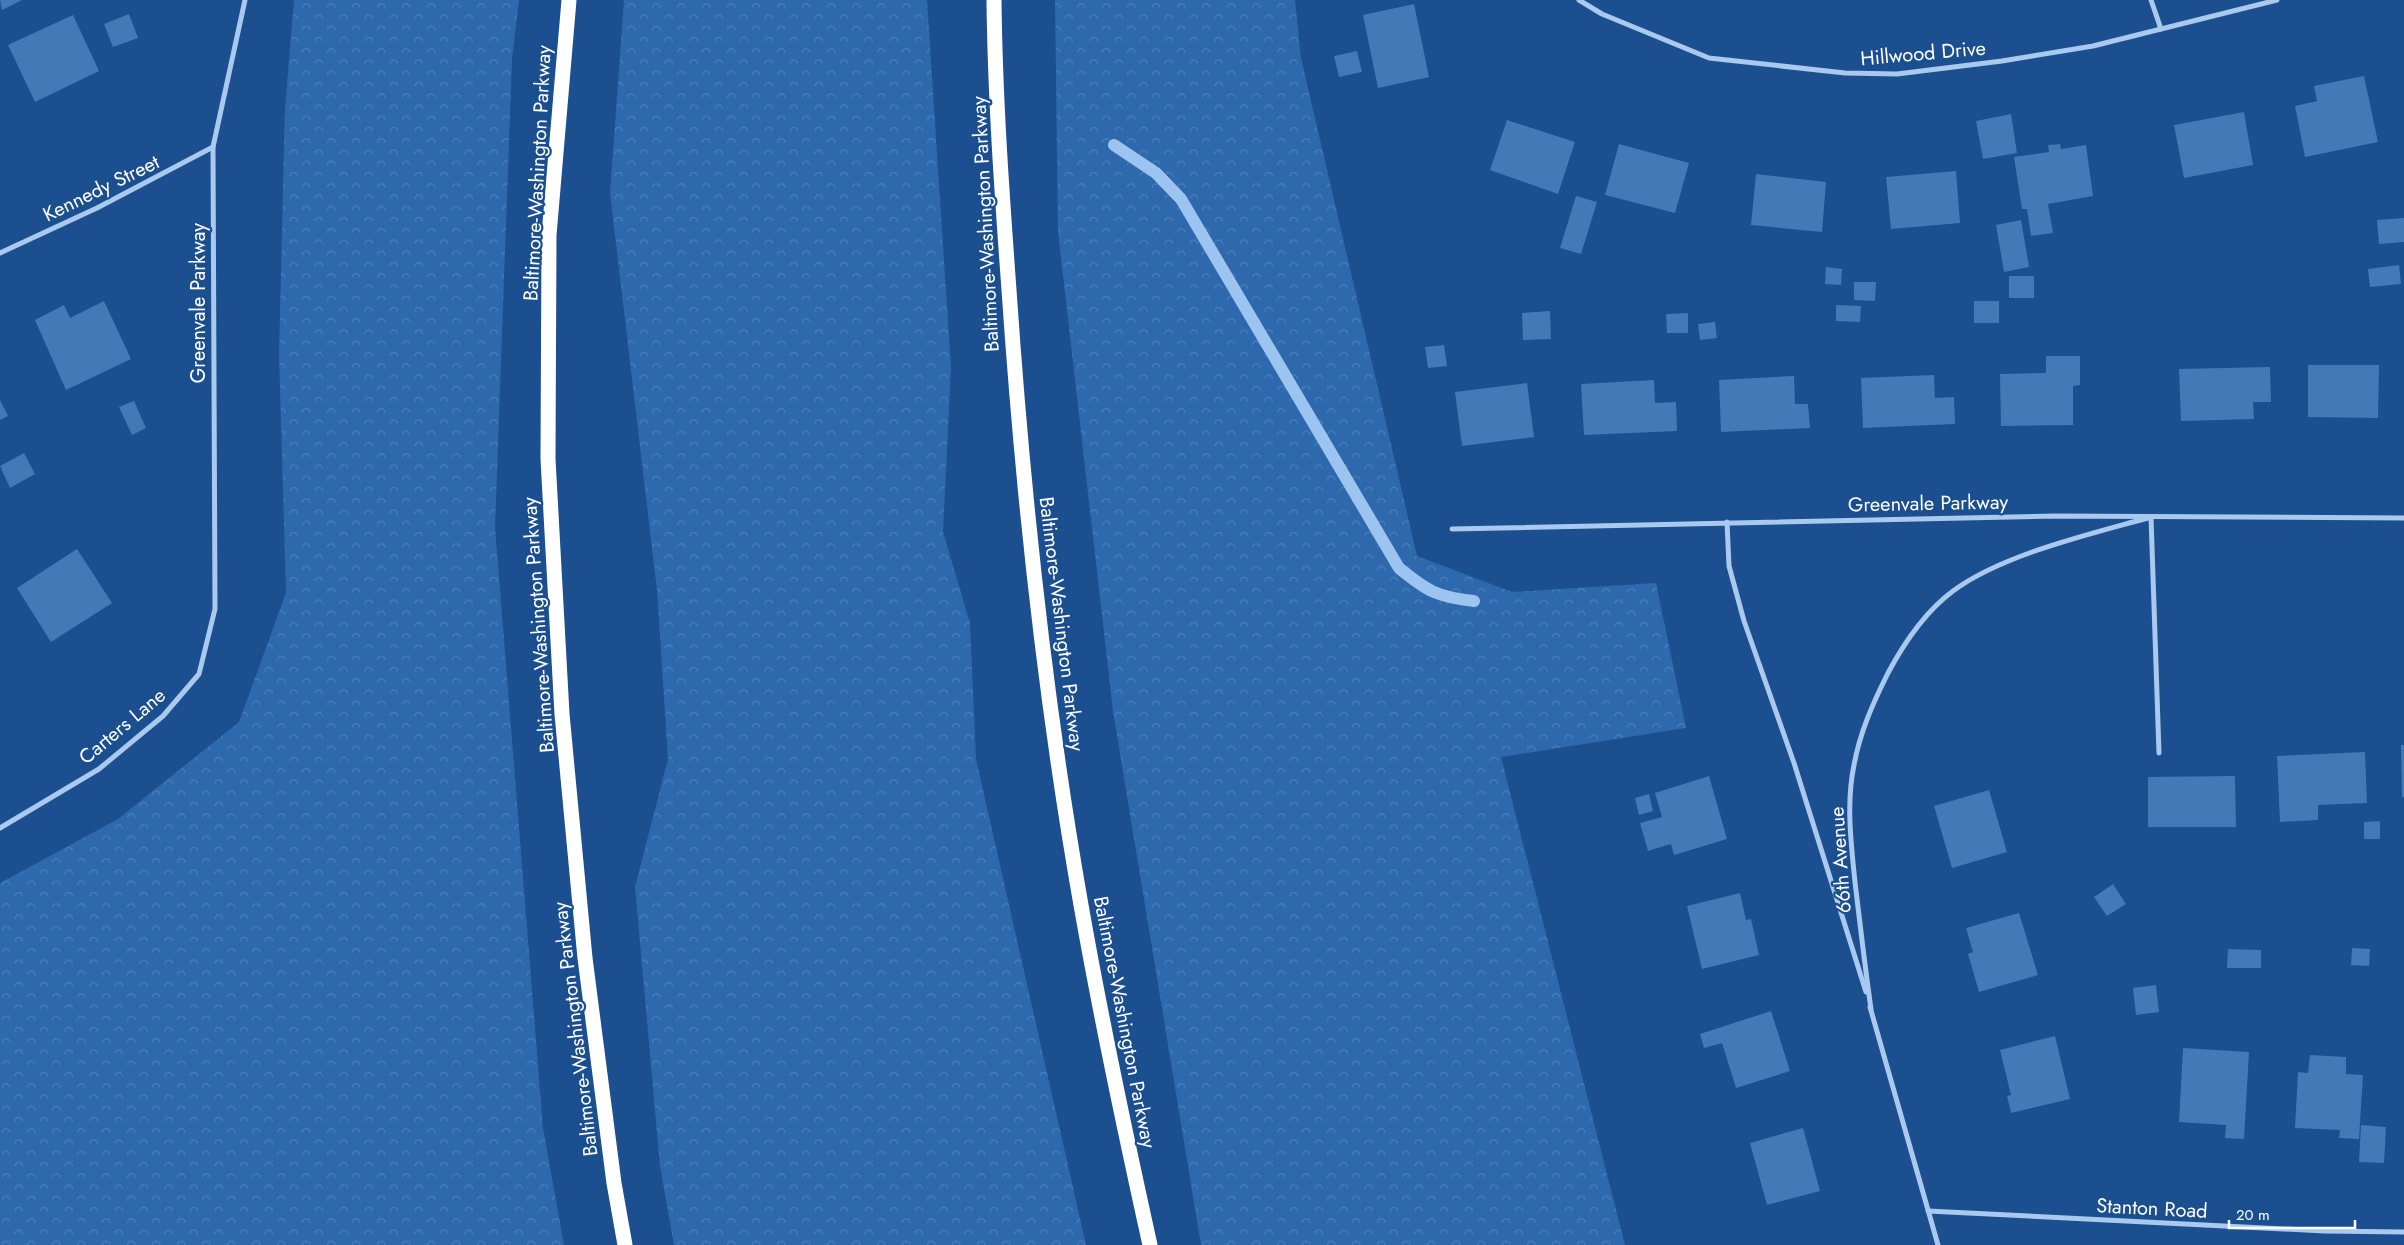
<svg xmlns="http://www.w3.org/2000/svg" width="2404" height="1245" viewBox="0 0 2404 1245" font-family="Jost,sans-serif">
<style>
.forest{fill:url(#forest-crowns)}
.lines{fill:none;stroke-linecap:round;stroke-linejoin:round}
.stream{stroke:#9cc4f0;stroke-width:12}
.building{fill:#4478b7}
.minor{stroke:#a9c9ee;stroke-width:5}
.motorway{stroke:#fff;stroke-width:15}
.labels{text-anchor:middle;stroke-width:4.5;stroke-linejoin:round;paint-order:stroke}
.street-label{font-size:20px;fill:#fff;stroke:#1b4f8f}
</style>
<defs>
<pattern id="forest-crowns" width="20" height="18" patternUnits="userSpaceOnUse" patternTransform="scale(1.25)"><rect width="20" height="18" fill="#2e69ad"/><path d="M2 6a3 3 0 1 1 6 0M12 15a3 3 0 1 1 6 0" fill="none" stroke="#4d80b9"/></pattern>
</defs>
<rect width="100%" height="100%" fill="#1b4f8f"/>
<!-- forest -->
<g class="forest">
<path d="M294 0H519L512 59 495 527 543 1128 564 1245H0V883L118 819 239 722 286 593 279 354 285 108Z"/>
<path d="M624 0H927L951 368 943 532 970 623 976 759 1086 1245H674L660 1166 635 887 668 759 657 590 610 193Z"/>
<path d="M1055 0H1295L1301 58 1417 556 1512 592 1656 583 1686 728 1501 757 1625 1245H1201L1113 711 1058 232Z"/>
</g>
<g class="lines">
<!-- stream -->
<path class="stream" d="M1114 145 1156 173 1181 199 1399 568C1427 591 1437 597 1474 601"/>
</g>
<!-- building -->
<g class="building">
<path d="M0 0H22L2 10Z"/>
<path d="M1414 4 1429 77 1378 88 1363 15Z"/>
<path d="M129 14 138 38 113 47 104 24Z"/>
<path d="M73 15 99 71 35 102 8 45Z"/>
<path d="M1357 51 1362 72 1339 77 1334 56Z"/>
<path d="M2364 76 2378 142 2305 157 2295 106 2317 101 2314 86Z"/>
<path d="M2244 112 2253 165 2184 178 2174 125Z"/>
<path d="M2011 114 2017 153 1983 159 1976 121Z"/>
<path d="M1507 120 1575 142 1558 194 1490 170Z"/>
<path d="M1619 144 1689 163 1675 213 1605 195Z"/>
<path d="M2060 144 2061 149 2086 145 2093 196 2048 204 2053 233 2031 236 2027 209H2022L2014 157 2049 152 2048 145Z"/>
<path d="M1956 171 1960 223 1891 229 1886 177Z"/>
<path d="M1756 174 1826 182 1822 232 1751 225Z"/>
<path d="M1576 196 1597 202 1581 254 1560 248Z"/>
<path d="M2404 218V242L2379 244 2377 220Z"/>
<path d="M2021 220 2029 267 2004 272 1996 225Z"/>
<path d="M2399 265 2401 284 2370 287 2368 269Z"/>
<path d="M1826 267 1842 269 1841 285 1825 284Z"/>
<rect x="2009" y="276" width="25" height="22"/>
<path d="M1854 282H1876L1875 301 1854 300Z"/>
<path d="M104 301 131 359 66 390 35 320 64 305 70 318Z"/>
<rect x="1974" y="301" width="25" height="22"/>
<path d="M1836 305 1861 306 1860 322 1836 321Z"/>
<path d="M1550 311 1551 339 1523 340 1522 313Z"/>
<path d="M1688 313V333H1667L1666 314Z"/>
<path d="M1715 322 1717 338 1700 340 1698 324Z"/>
<path d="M1444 345 1447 366 1428 368 1425 347Z"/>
<path d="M2046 356H2080V385L2073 386V425L2001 426 2000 374 2046 373Z"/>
<path d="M2308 365H2379L2378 418 2308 417Z"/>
<path d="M2270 367 2271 402H2253L2254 419 2181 421 2179 369Z"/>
<path d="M1934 375 1935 398 1954 397 1955 424 1863 428 1861 378Z"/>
<path d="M1794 376 1795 404H1808L1810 428 1721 432 1719 380Z"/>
<path d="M1654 380 1655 403 1676 402 1677 431 1584 435 1581 384Z"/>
<path d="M1527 383 1534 437 1462 446 1455 392Z"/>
<path d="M0 400 8 416 0 420Z"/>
<path d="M134 401 146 428 132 435 119 407Z"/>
<path d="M24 453 35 474 10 488 0 466Z"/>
<path d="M77 549 112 603 51 642 17 588Z"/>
<path d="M2401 745H2404V797H2402Z"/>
<path d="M2365 752 2367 803 2318 805V820L2280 822 2277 756Z"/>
<path d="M1709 776 1727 839 1674 855 1671 844 1648 851 1640 823 1662 817 1655 793Z"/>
<path d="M2235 776 2236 827H2148V777Z"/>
<path d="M1989 790 2007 852 1952 868 1934 806Z"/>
<path d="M1649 794 1653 811 1639 815 1635 798Z"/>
<path d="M2380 821V839H2364V822Z"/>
<path d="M2113 884 2126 904 2107 916 2094 897Z"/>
<path d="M1740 893 1746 920 1751 919 1759 955 1702 969 1687 906Z"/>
<path d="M2019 913 2038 975 1979 992 1968 954 1973 952 1966 928Z"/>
<path d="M2352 948 2370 949 2369 966 2351 965Z"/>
<path d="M2228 949 2261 950V968H2227Z"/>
<path d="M2156 985 2159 1012 2136 1015 2133 988Z"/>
<path d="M1771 1011 1790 1071 1736 1088 1722 1043 1704 1048 1700 1034Z"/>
<path d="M2055 1036 2070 1099 2011 1113 2007 1096 2011 1095 2000 1050Z"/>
<path d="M2183 1048 2249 1052 2244 1139 2225 1138 2226 1125 2179 1122Z"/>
<path d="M2310 1055 2346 1057V1074L2363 1075 2359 1139 2339 1138 2340 1130 2295 1128 2298 1072 2308 1073Z"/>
<path d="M2361 1125 2386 1127 2384 1163 2359 1162Z"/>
<path d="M1803 1128 1820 1191 1767 1205 1750 1143Z"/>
</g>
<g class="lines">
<!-- minor -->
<g class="minor">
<path d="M1579 0 1602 14 1709 58 1845 73 1897 74 2002 61 2093 46 2277 0"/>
<path d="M2151 0 2161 29"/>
<path d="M0 253 97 208 213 147"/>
<path d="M1727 522 1729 566 1744 621 1794 763 1866 992"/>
<path d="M1452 529 2055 516 2404 518"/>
<path d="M0 828 99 769 163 716 199 674 215 609 213 147 245 0"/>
<path d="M1870 1007 1938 1245"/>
<path d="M1871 1009C1865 967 1860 924 1855 882 1851 843 1846 803 1854 765 1860 732 1873 703 1888 673 1904 643 1926 611 1953 591 2003 554 2091 534 2151 517L2159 753"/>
<path d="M1928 1211 2325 1231 2404 1232"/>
</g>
<!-- motorway -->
<g class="motorway">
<path d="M569 0 549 235 548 459 562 714 585 958 614 1183 625 1245"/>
<path d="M994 0C995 97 1002 194 1009 290 1023 496 1045 701 1081 905 1101 1019 1125 1132 1150 1245"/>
</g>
</g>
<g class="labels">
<!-- street labels -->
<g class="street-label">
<text transform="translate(1923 53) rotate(-5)" y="7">Hillwood Drive</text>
<text transform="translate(537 173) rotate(-87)" y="7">Baltimore-Washington Parkway</text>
<text transform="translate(101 188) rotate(-26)" y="7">Kennedy Street</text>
<text transform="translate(985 224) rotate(-93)" y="7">Baltimore-Washington Parkway</text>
<text transform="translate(198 303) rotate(-90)" y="7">Greenvale Parkway</text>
<text transform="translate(1928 503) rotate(-1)" y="7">Greenvale Parkway</text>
<text transform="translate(1062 624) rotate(83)" y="7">Baltimore-Washington Parkway</text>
<text transform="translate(538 625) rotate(-94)" y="7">Baltimore-Washington Parkway</text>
<text transform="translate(122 726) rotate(-40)" y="7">Carters Lane</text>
<text transform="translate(1840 860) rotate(-94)" y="7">66th Avenue</text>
<text transform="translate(1125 1022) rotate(79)" y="7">Baltimore-Washington Parkway</text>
<text transform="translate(575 1029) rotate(-97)" y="7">Baltimore-Washington Parkway</text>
<text transform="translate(2152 1208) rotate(3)" y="7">Stanton Road</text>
</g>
</g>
<!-- scale -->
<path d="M2229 1220v8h126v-8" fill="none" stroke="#ffffff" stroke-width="2.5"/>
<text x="2236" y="1220" font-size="15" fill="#ffffff" stroke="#1b4f8f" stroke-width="4" paint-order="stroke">20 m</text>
</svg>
